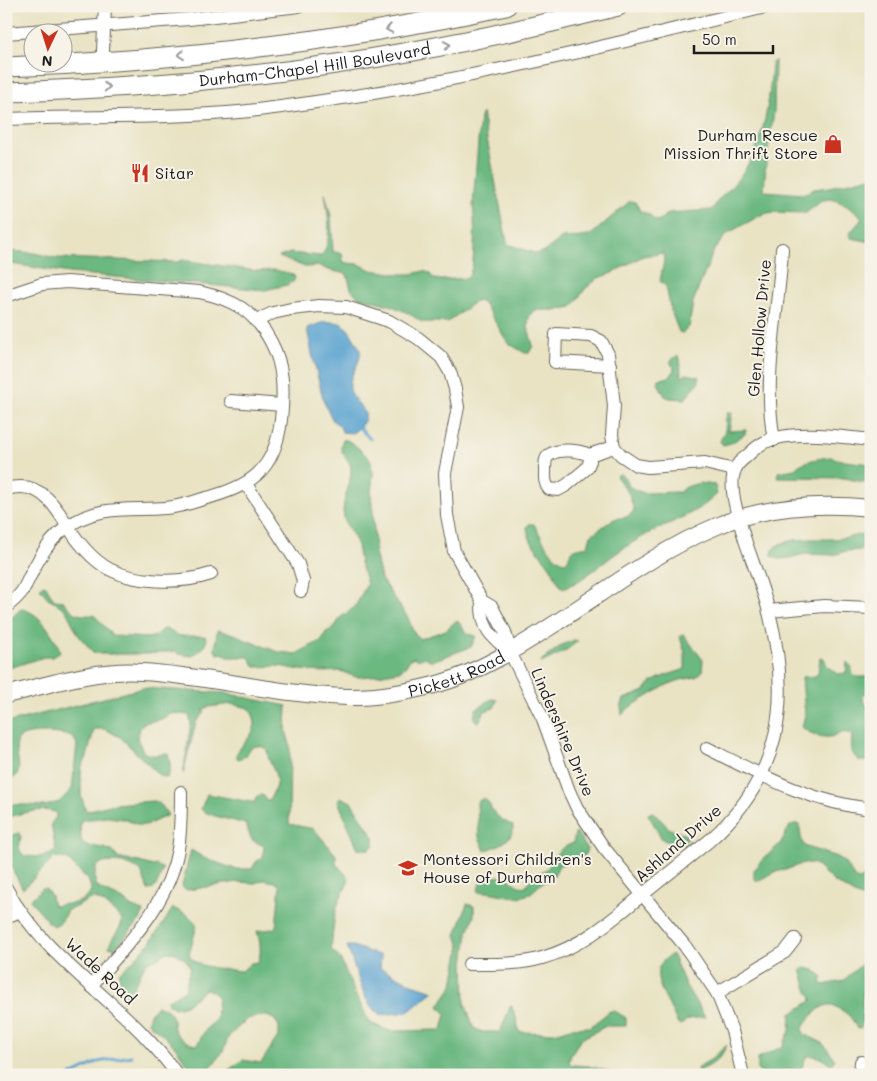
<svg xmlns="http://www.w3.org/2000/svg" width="877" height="1081" viewBox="0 0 877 1081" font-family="Mali,sans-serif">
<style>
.forest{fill:#6cb881;stroke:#446a4e}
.water{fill:#58a2d0;stroke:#3a5f76}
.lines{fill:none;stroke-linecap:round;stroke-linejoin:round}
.stream{stroke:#58a2d0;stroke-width:3}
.street-casing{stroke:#646257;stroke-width:14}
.secondary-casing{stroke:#646257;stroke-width:18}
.primary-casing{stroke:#646257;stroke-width:21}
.street{stroke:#fff;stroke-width:12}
.secondary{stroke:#fff;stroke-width:16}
.primary{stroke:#fff;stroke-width:19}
.oneway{stroke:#999}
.labels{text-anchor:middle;stroke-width:4;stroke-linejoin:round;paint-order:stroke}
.street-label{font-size:16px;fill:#1c1c1c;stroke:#f7f3e8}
.poi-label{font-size:16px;fill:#1c1c1c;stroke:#f7f3e8;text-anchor:start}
</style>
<rect width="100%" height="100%" fill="#f7f3e8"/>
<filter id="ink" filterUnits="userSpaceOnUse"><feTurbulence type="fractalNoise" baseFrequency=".02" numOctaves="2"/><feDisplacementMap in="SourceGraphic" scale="10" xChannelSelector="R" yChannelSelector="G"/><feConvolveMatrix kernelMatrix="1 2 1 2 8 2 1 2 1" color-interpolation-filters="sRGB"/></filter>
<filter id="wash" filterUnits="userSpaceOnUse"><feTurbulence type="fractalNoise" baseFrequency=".0096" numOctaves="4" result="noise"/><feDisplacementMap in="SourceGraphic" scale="20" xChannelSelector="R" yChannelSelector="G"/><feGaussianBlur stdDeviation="1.12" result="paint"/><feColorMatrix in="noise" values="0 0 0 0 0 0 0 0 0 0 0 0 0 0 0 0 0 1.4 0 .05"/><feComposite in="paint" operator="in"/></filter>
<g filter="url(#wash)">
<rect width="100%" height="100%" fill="#e9e3c4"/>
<!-- forest -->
<g class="forest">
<path d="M775 60 774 112 766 162 764 191 803 194 814 189 829 187 871 177V242L851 238 849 234C853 228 859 224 862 218L860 215 842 203 832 199 823 200 806 213 773 212 763 214 728 233 714 250 693 302 689 327 683 333 679 332 671 311 666 286 660 281 664 261 663 253 643 256 610 274 598 278 585 289 572 307 555 310H534C523 322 530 332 533 346L529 353H525L508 343 485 305 477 300 448 322H422L408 313 390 305 358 297 351 289 347 274 328 270 320 266 305 267 279 257 290 253 321 256C333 245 328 209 325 194L331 216 333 252 342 253 343 261 346 263 359 264 371 270 398 274H412L424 271 429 273 434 279 442 280 468 278C476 268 475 219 473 205L480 117 482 113 507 242 510 245 537 254 545 251 562 238 583 237 592 234 630 201 635 202 641 212 649 214 654 220 658 221 669 213 711 210C716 207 716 202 720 198 761 163 769 114 772 63Z"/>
<path d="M6 251 34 253 56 258 178 262 182 260 258 271 275 270 292 274 295 277 294 281 287 285 265 290 69 273 6 263Z"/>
<path d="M677 356 680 358 681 377 687 374 699 377V382L685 399 670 398 665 396 658 383 659 379C667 378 674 377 674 367L671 364V360Z"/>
<path d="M728 412 732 413 729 431 746 430 745 434 731 443 723 445 720 442C721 437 724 435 725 430 726 424 725 418 728 412Z"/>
<path d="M343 440H347L355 445 370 459 373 473 371 495 373 513 375 552 381 579 408 618 413 631 420 639 446 630 457 620 467 634 476 636 471 647 432 661H429L427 657C420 658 419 662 414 657L410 659 406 666 399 671 372 676 356 677 340 671 322 672 301 670 279 666 255 667 249 657H228L222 653 218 654 215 651 217 630 237 635 243 639 279 652 296 654 322 640 326 632 334 628 341 617 355 607 367 584C365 577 362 570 360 562 358 554 358 546 355 539 352 532 345 525 344 518 340 502 352 485 351 468 350 458 336 452 343 440Z"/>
<path d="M831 457 844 461 871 464V484L845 478 778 477 777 475 779 472 795 469C800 461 821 458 831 457Z"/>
<path d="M620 474 627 480 629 487 644 493 680 492 686 487 699 483 715 485 717 494C703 508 686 516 668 524 651 531 633 542 618 552 601 564 582 582 563 588 557 583 555 575 551 568 542 554 528 544 527 527L529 524H534C540 535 552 560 565 562 570 559 568 555 572 551 575 548 583 547 588 546L591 535C599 530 606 524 612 520 621 516 627 521 634 510L629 494 616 476Z"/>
<path d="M866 533H871V549L846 551 833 555 805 554 790 558 779 559 772 556C772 551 774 546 780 544 799 536 823 541 843 538 851 537 859 535 866 533Z"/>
<path d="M43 585 46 586 54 600 63 601C74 614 76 616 94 615L113 636 148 638 156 636 161 630 166 629 180 636H205L207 640 203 648 192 656 179 654 175 651 148 654H101L93 652 79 636 65 609 48 598 40 588Z"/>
<path d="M21 609C40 612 52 633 60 650L59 653 52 657H44L6 669V623Z"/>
<path d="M683 634 703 660 702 672 696 677 680 680 667 685 630 707 622 715 621 707 624 699 645 691C649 678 673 674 685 669V653L680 637Z"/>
<path d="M574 640 578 641 565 651 541 663 542 660 562 645Z"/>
<path d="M820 658H824L827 666 837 674 846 673 847 662 851 666 853 675 856 677H871V694L864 693 863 701 871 710V761H859L851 752 852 735C844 729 837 736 829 737 820 738 808 733 802 727L805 715 802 677 816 676 818 673Z"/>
<path d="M143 688 224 693 287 706 286 730 290 745 289 824 314 829 336 855V864L349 878C347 888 341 894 338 904 333 918 333 934 331 949L340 958 355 994 370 1023 389 1031 442 1030 446 1014 439 1006 453 985 460 946 456 935 467 904 474 906V916L468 932 464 963 465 1004 474 1028 482 1032H500L511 1005 516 1017 519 1032 554 1033 571 1028 590 1027 610 1011H615L626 1018V1026H606L581 1039 571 1054 569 1062 572 1065 589 1066 617 1074 221 1075 243 1060 261 1063 279 1035V1026L274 1019 267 1016H258L247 1019 229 1036 223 1051 208 1071C203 1076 199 1074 194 1070 186 1065 182 1055 176 1048 168 1039 159 1031 149 1024L148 1020 151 1012 157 1006C166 1008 172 1011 173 1021 173 1024 173 1027 174 1029 177 1037 189 1045 197 1045L206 1029 216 1020 218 998 213 992 206 989 186 1005 175 1008 168 1004V1000L185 990 190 967 186 960 176 953 168 952 146 963 128 998 121 989 119 973C143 954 157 934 173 908L189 916 197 925 189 955C196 969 227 969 242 971L251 963 258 962C262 953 260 941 257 931L272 929 276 927 280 886 275 882 263 880 255 883 237 882 188 890 184 889 182 886 191 850 206 859 235 869H252L256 862 263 857 264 846 252 840 245 824C234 820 207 816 201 809L207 794 251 802H255L256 797 260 795 264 796 266 800H269C286 773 269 773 267 749 256 743 250 746 246 756L238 759 236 755C244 738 265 731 249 708L232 704 208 707 204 709V713L196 722 183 774 191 723 189 715 172 713 161 719 144 723 141 726 137 738 144 753C151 755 158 757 164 753L168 754C170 762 172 770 167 778L159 775 120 737 105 729H94L87 757 81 768V796L86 811 114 804 153 801C161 801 164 810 168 815L147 825H139L124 819 107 817 82 820 80 823 81 840 83 843 88 846 104 848 112 851 118 858 126 860 139 862 153 866 157 865 163 869C160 876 157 891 148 890L141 871C127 863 113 859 97 865 89 893 105 889 123 900 127 902 129 906 133 907 137 909 140 909 144 912L140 920 115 948 109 947C111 936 122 931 122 919L104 903 93 898C84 902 76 908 67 910L61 922 54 926 47 922 46 918 30 900 42 888 46 889 51 896 52 904 55 906C63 903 72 905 78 902 108 889 77 871 67 859L55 857 23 889 6 858V837L19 833 21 837 19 849 24 856 40 857 56 851 51 824 56 817V813C46 806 18 814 6 818V804L45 806 59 802 72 789 77 744 73 737C64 733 21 729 17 741 13 756 29 774 6 782V723Z"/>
<path d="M493 699 497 700 494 708 485 711 478 723 474 719 476 709C484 706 482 702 493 699Z"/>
<path d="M340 797 351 802 374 837V845L370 849H358L338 801Z"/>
<path d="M484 798C491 804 489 805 493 811 497 818 507 822 513 826 513 842 498 845 485 851L479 837 477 802Z"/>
<path d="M653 812 670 829 686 835 688 839 681 844 674 845 662 839 648 814Z"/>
<path d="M794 824H798C803 832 798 841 806 847L837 857 844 862 856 879 860 880 871 872V901L854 894 833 881 816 865 812 863H804L788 869 775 872 757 881 754 878V870L761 861 780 844 790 826Z"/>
<path d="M577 833 587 849 583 859 559 865C555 873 553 882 543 882 538 886 532 893 527 895 512 901 494 890 478 892L480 882C486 878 501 874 508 878 515 883 517 888 526 886L534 874C550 871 550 863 558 852 561 848 569 845 573 843L575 834Z"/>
<path d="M672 954 686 986 705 1017 688 1019 681 1025 677 1023C672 1006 651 982 660 965 663 960 668 957 672 954Z"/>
<path d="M871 956V980C857 992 865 1013 861 1028L857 1029C852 1016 845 1011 832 1005 823 1004 818 1010 812 1016 791 1038 811 1034 823 1044 828 1048 831 1055 835 1060L831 1064C823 1059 815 1053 806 1057L799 1075H793L792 1069 765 1074 758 1071V1058L782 1047 790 1031 791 1014 811 1001 812 997 808 992 801 970 805 968 814 970 823 977 821 981 823 985 843 981Z"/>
<path d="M727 1045C720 1060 712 1066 697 1071L698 1067 710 1060Z"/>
</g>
<!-- water -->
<g class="water">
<path d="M324 322C342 321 346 324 354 339 358 345 361 349 360 356 358 368 348 376 350 389 353 407 381 411 353 433L342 432 340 426 333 421 324 402 312 354 307 328Z"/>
<path d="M347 946H353L381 956 380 968 412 984 434 991 408 1012 381 1015 370 1006 364 994Z"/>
</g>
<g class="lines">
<!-- stream -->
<g class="stream">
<path d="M357 425 370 439"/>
<path d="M71 1075 98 1062 131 1056"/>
</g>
</g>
</g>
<g filter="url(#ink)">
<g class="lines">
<!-- street casing -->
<g class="street-casing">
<g id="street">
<path d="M6 33 189 19 299 6"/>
<path d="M101 62 103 51 105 6"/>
<path d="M6 119C84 116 162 119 239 112 278 108 317 102 355 96 495 74 632 40 769 6"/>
<path d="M6 296 42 284 67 282 199 292C232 299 255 311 271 342 284 366 284 392 281 420 275 471 250 487 203 499 191 503 179 507 166 508 130 511 99 504 67 527 50 539 40 556 31 574 27 581 25 589 20 594 16 599 11 603 6 607"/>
<path d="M256 321 273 313 291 309 319 306 346 307 389 321 418 338 441 357 450 372 455 389 458 407 445 473 447 515 454 551 482 601 492 607 505 632 510 652 543 719 569 791 577 808 604 848 685 946 717 993 732 1031 743 1075"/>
<path d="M610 365 555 362 556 334 591 336 601 341 608 354 612 388 614 406 612 435 614 447 621 455 636 465 648 467 705 463 734 470"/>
<path d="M231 401 282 405"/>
<path d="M774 440C762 375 779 313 782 249"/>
<path d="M589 455 590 461 587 468 567 485 558 490 549 489C544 482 545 478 545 470 545 465 545 458 549 455 559 448 579 450 589 455L614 447"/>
<path d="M246 484 298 564 303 581 301 591"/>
<path d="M6 490C11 487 15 487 21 487 51 487 63 523 79 542 86 551 95 560 104 566 132 584 181 584 211 574"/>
<path d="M482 601C481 628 490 636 510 652"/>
<path d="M769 611 824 606 871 608"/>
<path d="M707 748C761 775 809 802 871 809"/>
<path d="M6 888C37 946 94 985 140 1031 153 1045 167 1059 177 1075"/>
<path d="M6 917 20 911"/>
<path d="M469 964C493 964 519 965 542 958 581 947 611 921 641 896 664 877 687 859 710 840 781 777 792 702 769 612 763 588 753 564 745 540 740 523 727 486 735 470 737 463 742 460 747 456 752 451 759 445 765 442 793 429 841 437 871 440"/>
<path d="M91 986C127 944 168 906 178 849 181 831 181 811 181 792"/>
<path d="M717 993 785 952 795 939"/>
<path d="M860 1075 861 1062"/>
</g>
</g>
<!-- secondary casing -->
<g class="secondary-casing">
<g id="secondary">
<path id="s1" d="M6 695C50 684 96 669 142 672 211 676 278 695 347 697 378 698 408 692 438 684 480 672 519 647 556 623 608 589 659 550 717 526 765 506 820 503 871 508"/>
</g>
</g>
<!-- primary casing -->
<g class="primary-casing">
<g id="primary">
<path d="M6 67C174 61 342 41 506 6"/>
<path id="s2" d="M6 92C142 88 280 76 414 51 482 39 550 23 618 6"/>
</g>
</g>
<!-- street -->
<use href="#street" class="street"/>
<!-- secondary -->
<use href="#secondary" class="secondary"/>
<!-- primary -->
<use href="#primary" class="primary"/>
</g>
<!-- one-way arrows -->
<defs><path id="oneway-chevron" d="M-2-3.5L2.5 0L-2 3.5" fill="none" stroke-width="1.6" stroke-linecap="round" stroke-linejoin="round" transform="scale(1.25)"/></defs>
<g class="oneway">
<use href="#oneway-chevron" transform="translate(389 29) rotate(171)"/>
<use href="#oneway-chevron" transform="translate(447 45) rotate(-11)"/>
<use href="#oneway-chevron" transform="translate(181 55) rotate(175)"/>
<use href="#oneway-chevron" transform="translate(107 87) rotate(-4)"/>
</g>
</g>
<!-- icons -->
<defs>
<g id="shop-bare" transform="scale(1.5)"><path d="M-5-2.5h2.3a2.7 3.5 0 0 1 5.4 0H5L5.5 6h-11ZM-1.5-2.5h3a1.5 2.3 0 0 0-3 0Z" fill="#c8321e" stroke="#f7f3e8" stroke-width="2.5" paint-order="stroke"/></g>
<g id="restaurant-bare" transform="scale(1.5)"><path d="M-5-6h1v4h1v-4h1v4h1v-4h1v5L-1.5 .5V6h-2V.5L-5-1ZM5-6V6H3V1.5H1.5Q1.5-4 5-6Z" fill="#c8321e" stroke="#f7f3e8" stroke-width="2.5" paint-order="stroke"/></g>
<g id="school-bare" transform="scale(1.5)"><path d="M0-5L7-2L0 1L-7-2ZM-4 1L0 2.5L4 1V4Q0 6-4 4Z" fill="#c8321e" stroke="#f7f3e8" stroke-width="2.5" paint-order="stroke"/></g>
</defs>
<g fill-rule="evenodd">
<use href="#shop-bare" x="833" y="144"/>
<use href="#restaurant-bare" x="140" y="173"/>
<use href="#school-bare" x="408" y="868"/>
</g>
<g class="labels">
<!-- street labels -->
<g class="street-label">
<text dy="6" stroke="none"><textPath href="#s2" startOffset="310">Durham-Chapel Hill Boulevard</textPath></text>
<text transform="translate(759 328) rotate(-85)" y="6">Glen Hollow Drive</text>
<text dy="6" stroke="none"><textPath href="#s1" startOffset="458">Pickett Road</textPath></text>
<text transform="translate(563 732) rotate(67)" y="6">Lindershire Drive</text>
<text transform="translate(678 843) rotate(-41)" y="6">Ashland Drive</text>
<text transform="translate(101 971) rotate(43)" y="6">Wade Road</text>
</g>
<!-- poi labels -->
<g class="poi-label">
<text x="818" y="141" text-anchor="end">Durham Rescue<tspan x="818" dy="18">Mission Thrift Store</tspan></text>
<text x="155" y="179">Sitar</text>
<text x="423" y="865">Montessori Children's<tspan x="423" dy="18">House of Durham</tspan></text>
</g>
</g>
<!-- margin -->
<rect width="877" height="1081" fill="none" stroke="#f7f3e8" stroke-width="25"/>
<!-- north arrow -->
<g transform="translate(48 48) rotate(184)"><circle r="24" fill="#f7f3e8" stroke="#9f9d96"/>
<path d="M0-4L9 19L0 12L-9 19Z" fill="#c8321e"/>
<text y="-8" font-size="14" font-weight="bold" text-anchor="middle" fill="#1c1c1c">N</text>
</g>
<!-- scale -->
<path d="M694 45v8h79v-8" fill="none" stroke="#1c1c1c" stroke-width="2.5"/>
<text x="702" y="45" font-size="15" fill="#1c1c1c" stroke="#f7f3e8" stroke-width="4" paint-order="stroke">50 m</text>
</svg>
